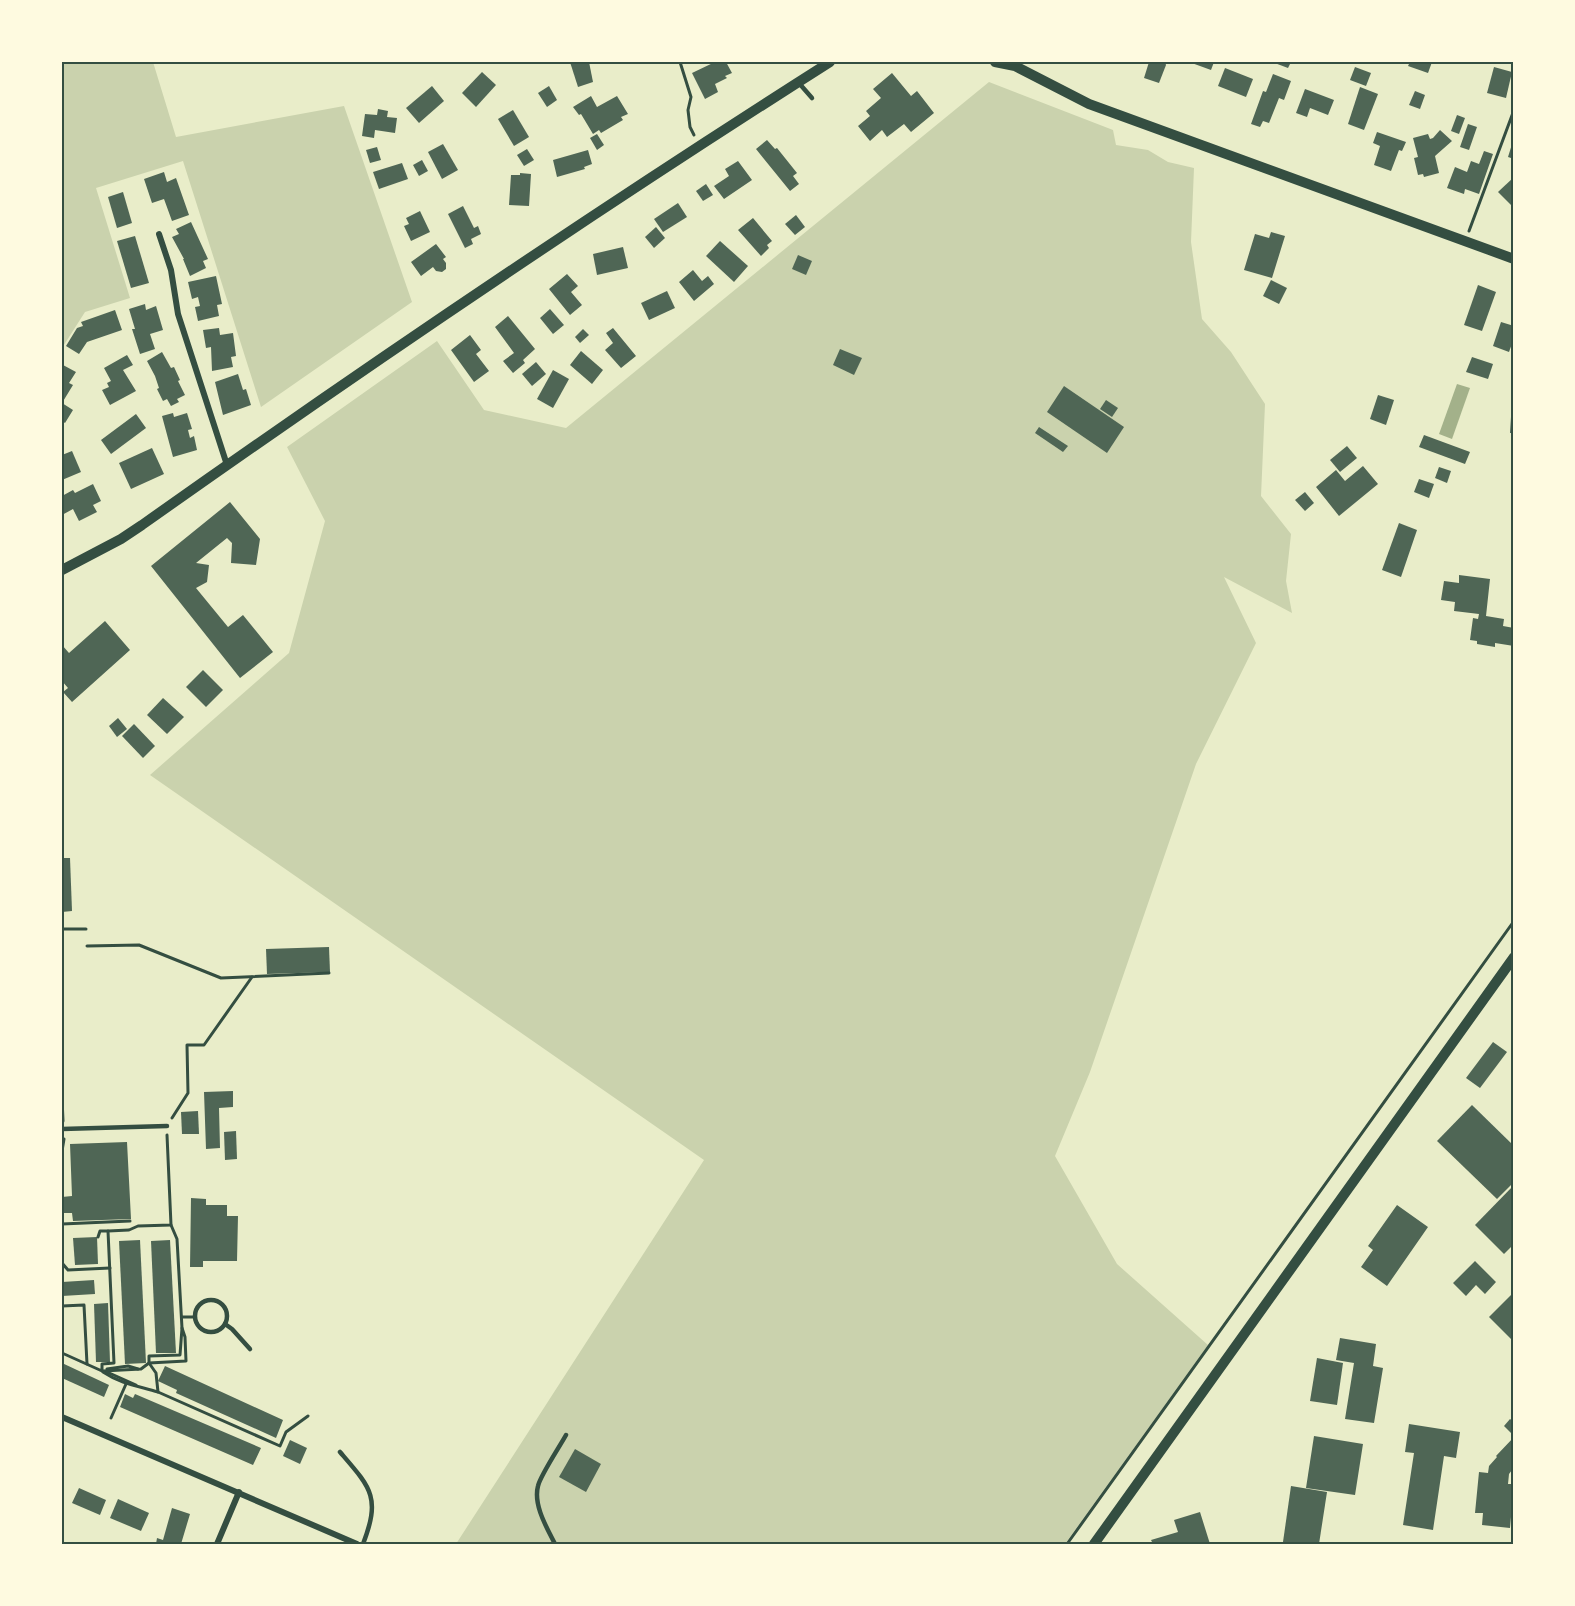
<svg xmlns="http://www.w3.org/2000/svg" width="1575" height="1606" viewBox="0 0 1575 1606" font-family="Karla,sans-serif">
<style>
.green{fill:#cad2ad}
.water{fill:#a3b18a}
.building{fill:#4f6655}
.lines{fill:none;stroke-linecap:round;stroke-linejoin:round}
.path{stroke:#344e41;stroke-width:3}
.service{stroke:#344e41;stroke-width:4.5}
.minor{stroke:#344e41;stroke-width:6}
.tertiary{stroke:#344e41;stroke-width:10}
.neatline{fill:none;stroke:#344e41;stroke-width:2}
</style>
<rect width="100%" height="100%" fill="#e9edc9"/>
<!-- green -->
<g class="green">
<path d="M62 62H153L176 137 344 106 412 302 261 407 183 161 96 188 130 298 85 312 62 348Z"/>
<path d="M989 82 1113 130 1116 145 1148 150 1168 162 1194 168 1191 242 1202 319 1231 352 1265 404 1261 496 1291 534 1286 581 1292 613 1224 577 1256 643 1196 764 1090 1072 1055 1156 1117 1264 1208 1345 1065 1544H456L704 1160 150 775 289 653 325 521 287 447 437 341 484 410 566 428Z"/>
</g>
<!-- water -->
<path class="water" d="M1457 384 1470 388 1452 439 1439 434Z"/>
<!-- building -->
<g class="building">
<path d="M570 62H589L593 82 578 87Z"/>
<path d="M715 62H726L732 73 725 76 727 78 715 84 718 92 705 99 692 73Z"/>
<path d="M1149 62H1165L1166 65 1159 83 1144 78Z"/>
<path d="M1189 62H1214L1211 70Z"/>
<path d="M1272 62H1291L1288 68Z"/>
<path d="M1410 62H1432L1428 73 1408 66Z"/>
<path d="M1355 67 1371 73 1366 86 1350 80Z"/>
<path d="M1494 67 1512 72 1506 98 1487 93Z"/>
<path d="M1225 68 1253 79 1246 97 1218 86Z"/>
<path d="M482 72 496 85 476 107 462 93Z"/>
<path d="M892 73 911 96 917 91 934 113 911 132 904 124 887 137 882 130 870 141 858 126 870 116 866 111 881 98 873 89Z"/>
<path d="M1273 74 1291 81 1284 100 1279 98 1269 123 1263 121 1260 127 1251 124 1263 91 1266 92Z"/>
<path d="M432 86 444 101 419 123 406 108Z"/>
<path d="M549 86 557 100 547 107 538 93Z"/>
<path d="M1360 87 1378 94 1364 130 1348 124Z"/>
<path d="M1305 89 1334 100 1328 115 1310 108 1307 117 1296 113Z"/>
<path d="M1415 91 1425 95 1420 109 1409 105Z"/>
<path d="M591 96 597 107 617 96 628 114 621 117 623 120 601 133 599 130 593 134 581 114 579 115 573 107Z"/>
<path d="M378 109 388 111 387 117 397 118 395 133 375 130 374 138 362 136 365 114 377 115Z"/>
<path d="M513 110 529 137 514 146 498 119Z"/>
<path d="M1457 115 1465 118 1459 134 1451 131Z"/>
<path d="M1468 124 1477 127 1469 150 1460 147Z"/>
<path d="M1440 130 1452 141 1435 156 1439 173 1424 177 1423 174 1418 175 1414 158 1418 157 1413 138 1428 134 1430 139 1433 138Z"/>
<path d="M1377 132 1406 142 1402 151 1399 150 1391 171 1374 165 1380 146 1373 143Z"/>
<path d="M597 134 604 145 597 150 590 138Z"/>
<path d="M767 140 775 149 777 148 797 173 793 176 799 184 790 191 756 149Z"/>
<path d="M1513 141H1514V159L1508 157Z"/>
<path d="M443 144 458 170 442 179 428 152Z"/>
<path d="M377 147 381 160 370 163 366 150Z"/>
<path d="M527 149 534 160 524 166 517 155Z"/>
<path d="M588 150 592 164 584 167 585 169 557 177 553 160Z"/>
<path d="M1484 151 1493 154 1479 194 1465 189 1464 194 1447 188 1455 167 1467 172 1471 161 1479 164Z"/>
<path d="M422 160 428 171 419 176 413 165Z"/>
<path d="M738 161 752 180 724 199 714 186 729 176 725 169Z"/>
<path d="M402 163 408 179 379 189 373 172Z"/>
<path d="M164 172 167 182 176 178 189 215 172 221 164 199 152 203 144 179Z"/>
<path d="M520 173 531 174 529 206 509 205 511 175H520Z"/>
<path d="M1514 177V202L1511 205 1498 192Z"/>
<path d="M706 184 713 195 703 201 696 191Z"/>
<path d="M123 192 132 223 117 228 108 197Z"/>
<path d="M678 203 687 217 663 232 654 219Z"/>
<path d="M463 206 474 228 478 226 481 234 471 239 473 244 465 248 448 214Z"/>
<path d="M420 211 430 232 411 241 404 226 409 224 406 218Z"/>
<path d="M796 215 805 227 795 235 785 224Z"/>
<path d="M753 218 772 241 767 245 769 248 761 256 738 230Z"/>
<path d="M191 222 208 259 203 261 206 268 190 276 183 259H184L172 237 179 234 176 229Z"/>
<path d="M656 227 665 238 654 248 645 237Z"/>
<path d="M1271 232 1285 236 1272 278 1244 270 1255 234 1269 238Z"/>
<path d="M135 236 149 283 131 288 117 241Z"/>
<path d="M720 241 748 266 734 282 706 256Z"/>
<path d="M436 244 446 257 443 259 446 263V269L442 272 436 271 433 267 421 276 411 262Z"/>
<path d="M623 247 628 268 597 275 593 254Z"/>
<path d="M798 255 812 261 806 275 792 269Z"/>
<path d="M693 270 702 281 708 276 714 284 694 301 679 282Z"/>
<path d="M567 274 578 286 571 292 582 305 570 315 549 289Z"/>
<path d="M216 276 222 304 217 305 219 316 198 321 195 307 200 306 198 297 192 299 188 282Z"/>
<path d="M1271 280 1287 288 1279 304 1263 296Z"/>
<path d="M1478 285 1496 292 1482 331 1464 325Z"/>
<path d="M667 291 675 308 649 320 641 303Z"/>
<path d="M145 304 146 310 156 306 163 330 150 334 155 349 140 354 132 329H135L129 309Z"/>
<path d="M550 309 564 325 553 334 540 318Z"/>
<path d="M115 310 122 330 87 342 79 354 66 346 77 328 83 326 81 322Z"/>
<path d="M508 316 535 349 523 360 525 363 513 373 503 361 514 353 495 327Z"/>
<path d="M1501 322 1514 326V338L1509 352 1493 346Z"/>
<path d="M219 328 220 335 233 333 236 356 231 357 233 367 212 371 211 347 206 348 203 330Z"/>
<path d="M613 328 636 356 621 368 605 350 613 343 606 333Z"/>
<path d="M583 329 589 335 580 343 575 337Z"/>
<path d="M470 335 481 350 476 354 489 371 474 382 451 350Z"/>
<path d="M840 349 862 358 854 375 833 365Z"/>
<path d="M581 351 603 370 592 384 570 365Z"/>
<path d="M162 352 171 368 174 367 180 380 178 381 185 395 177 399 179 402 171 406 167 399 163 401 157 389 159 388 155 376 147 361Z"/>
<path d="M127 355 133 365 123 370 136 391 110 405 102 390 109 387 107 383 111 381 104 368Z"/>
<path d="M1472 357 1493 364 1488 379 1466 372Z"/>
<path d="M536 362 546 374 532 386 522 374Z"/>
<path d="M63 365 76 372 69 383 73 385 62 403 73 410 65 423 62 421V368Z"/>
<path d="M553 370 569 379 553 408 537 399Z"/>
<path d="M238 374 243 390 246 389 251 405 223 415 215 382Z"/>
<path d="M1064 386 1124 427 1107 453 1047 412Z"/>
<path d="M1378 395 1394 400 1386 425 1370 419Z"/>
<path d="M1106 400 1118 408 1112 417 1100 409Z"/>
<path d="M173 413 174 417 187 413 192 429 188 430 190 438 194 436 197 450 173 457 162 416Z"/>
<path d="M136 414 146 428 111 454 101 440Z"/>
<path d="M1511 417 1514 418V433H1510Z"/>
<path d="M1039 427 1068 446 1063 452 1035 433Z"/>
<path d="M1424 435 1470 452 1465 464 1419 447Z"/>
<path d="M1347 446 1357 458 1340 472 1330 460Z"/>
<path d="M152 448 164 474 131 489 119 463Z"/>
<path d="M72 451 81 472 62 480V455Z"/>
<path d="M1363 466 1378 484 1339 516 1316 487 1336 470 1345 481Z"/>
<path d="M1439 467 1451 471 1447 483 1435 478Z"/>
<path d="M1419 479 1434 484 1429 498 1414 492Z"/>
<path d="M93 484 101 501 93 505 97 512 79 521 73 509 62 515V496L73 490 75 493Z"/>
<path d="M1305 492 1314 503 1305 511 1295 500Z"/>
<path d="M230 502 260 539 256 565 231 563 232 543 227 538 196 563 209 565 207 582 196 588 228 627 243 615 273 652 240 678 151 566Z"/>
<path d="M1399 523 1417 530 1401 577 1382 570Z"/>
<path d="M1459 575 1490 579 1486 616 1504 619 1503 626 1514 628V646L1495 643V647L1477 644V641L1470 640 1473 618 1478 619 1479 614 1454 611 1455 602 1441 600 1444 581 1459 583Z"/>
<path d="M105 621 130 650 72 702 63 692 68 688 62 681V645L69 653Z"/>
<path d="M203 670 223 690 206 707 186 687Z"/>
<path d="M163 698 184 717 167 734 147 715Z"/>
<path d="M118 718 127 729 117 737 109 726Z"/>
<path d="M134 724 155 746 143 758 122 736Z"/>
<path d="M62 858H70L72 911 62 912Z"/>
<path d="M329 947 330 972 267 974 266 949Z"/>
<path d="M1493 1042 1507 1052 1480 1088 1466 1078Z"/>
<path d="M233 1091V1107L219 1108 220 1148 206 1149 204 1092Z"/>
<path d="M1472 1105 1514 1146V1182L1497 1199 1437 1141Z"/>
<path d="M198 1111 199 1134H182L181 1112Z"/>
<path d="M236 1131 237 1159 225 1160 224 1132Z"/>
<path d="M127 1142 131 1219 73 1221 72 1213H62V1197L72 1196 70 1144Z"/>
<path d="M1514 1185V1244L1504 1254 1475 1225Z"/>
<path d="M191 1198 206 1199V1205H227V1216H238L237 1261H203V1267H190Z"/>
<path d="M1397 1205 1428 1227 1387 1286 1361 1267 1373 1250 1368 1246Z"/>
<path d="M97 1237 98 1264 75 1265 73 1238Z"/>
<path d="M140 1240 146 1363 125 1364 119 1241Z"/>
<path d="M170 1240 176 1353H156L151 1241Z"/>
<path d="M1475 1261 1496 1282 1485 1294 1476 1285 1466 1296 1453 1283Z"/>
<path d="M94 1280 95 1294 62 1296V1282Z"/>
<path d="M1514 1292V1342L1489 1317Z"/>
<path d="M108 1303 110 1362H96L94 1304Z"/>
<path d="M1340 1338 1376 1344 1373 1366 1383 1368 1374 1423 1345 1419 1354 1363 1336 1360Z"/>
<path d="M1317 1358 1343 1363 1337 1405 1310 1401Z"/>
<path d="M62 1363 109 1385 104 1397 62 1378Z"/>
<path d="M165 1366 283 1420 276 1438 176 1393 177 1390 158 1381Z"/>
<path d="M125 1394 133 1398 135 1394 261 1448 253 1465 120 1407Z"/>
<path d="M1510 1419 1514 1422V1436L1504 1426Z"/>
<path d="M1409 1424 1460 1432 1456 1458 1444 1456 1433 1530 1403 1525 1414 1453 1405 1452Z"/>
<path d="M1314 1436 1363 1444 1355 1495 1306 1488Z"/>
<path d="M1514 1437V1472L1512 1470 1509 1474 1508 1484H1514L1510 1528 1482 1525 1483 1513H1475L1479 1472 1488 1473 1489 1466 1497 1457 1496 1456Z"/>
<path d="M290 1440 307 1448 300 1464 283 1456Z"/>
<path d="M575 1449 601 1464 586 1492 559 1477Z"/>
<path d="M1291 1486 1327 1492 1319 1544 1283 1542Z"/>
<path d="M79 1488 106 1500 100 1515 72 1503Z"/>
<path d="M118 1499 149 1513 141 1531 110 1518Z"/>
<path d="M172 1508 190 1514 181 1544H156L157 1538 163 1540Z"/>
<path d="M1200 1512 1210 1544H1153L1151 1540 1178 1532 1174 1520Z"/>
</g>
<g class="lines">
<!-- path -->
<g class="path">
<path d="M680 62 691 97 688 110 690 127 694 135"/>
<path d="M1469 231 1514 110"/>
<path d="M62 929H86"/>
<path d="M87 946 139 945 221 978 329 973"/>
<path d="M62 1098 63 1121"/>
<path d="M172 1118 188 1093 187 1045H204L252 977"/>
<path d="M62 1151 64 1139"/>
<path d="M62 1224 130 1221"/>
<path d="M98 1237 100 1231H108"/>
<path d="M62 1263 68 1270 110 1268"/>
<path d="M62 1306 84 1305 87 1364"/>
<path d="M182 1317H195"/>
<path d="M182 1328 180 1355 149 1356V1363L156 1373 158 1392 280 1446 286 1432 308 1416"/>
<path d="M62 1353 102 1371V1364L114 1363 108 1231 129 1230 138 1226 171 1225 167 1135"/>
<path d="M107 1369 128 1366 138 1369"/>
<path d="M103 1371 141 1369 149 1363 186 1361 185 1337 182 1328 177 1239 171 1225"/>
<path d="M103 1372C121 1384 138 1386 158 1392"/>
<path d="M107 1372 136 1385"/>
<path d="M111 1418 126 1384"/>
<path d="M1067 1544 1514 921"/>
</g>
<!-- service -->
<g class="service">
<path d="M798 82 812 98"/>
<path d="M62 1129 167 1126"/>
<circle cx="211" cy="1316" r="16"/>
<path d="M225 1324 232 1329 250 1349"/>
<path d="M340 1452C371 1488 381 1497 363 1544"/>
<path d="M555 1544C547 1528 533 1505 538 1486 540 1476 560 1446 566 1435"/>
</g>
<!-- minor -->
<g class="minor">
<path d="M159 234 171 270 178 314 227 465"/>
<path d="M62 1417 357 1544"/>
<path d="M217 1544 239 1492"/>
</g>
<!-- tertiary -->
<g class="tertiary">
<path d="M995 62 1015 66 1089 104 1514 259"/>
<path d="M62 570 121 539 142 525C368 365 597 210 830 62"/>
<path d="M1094 1544 1514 957"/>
</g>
</g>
<!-- border -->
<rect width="1575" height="1606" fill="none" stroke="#fefae0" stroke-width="126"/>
<rect x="63" y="63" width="1449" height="1480" class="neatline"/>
</svg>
